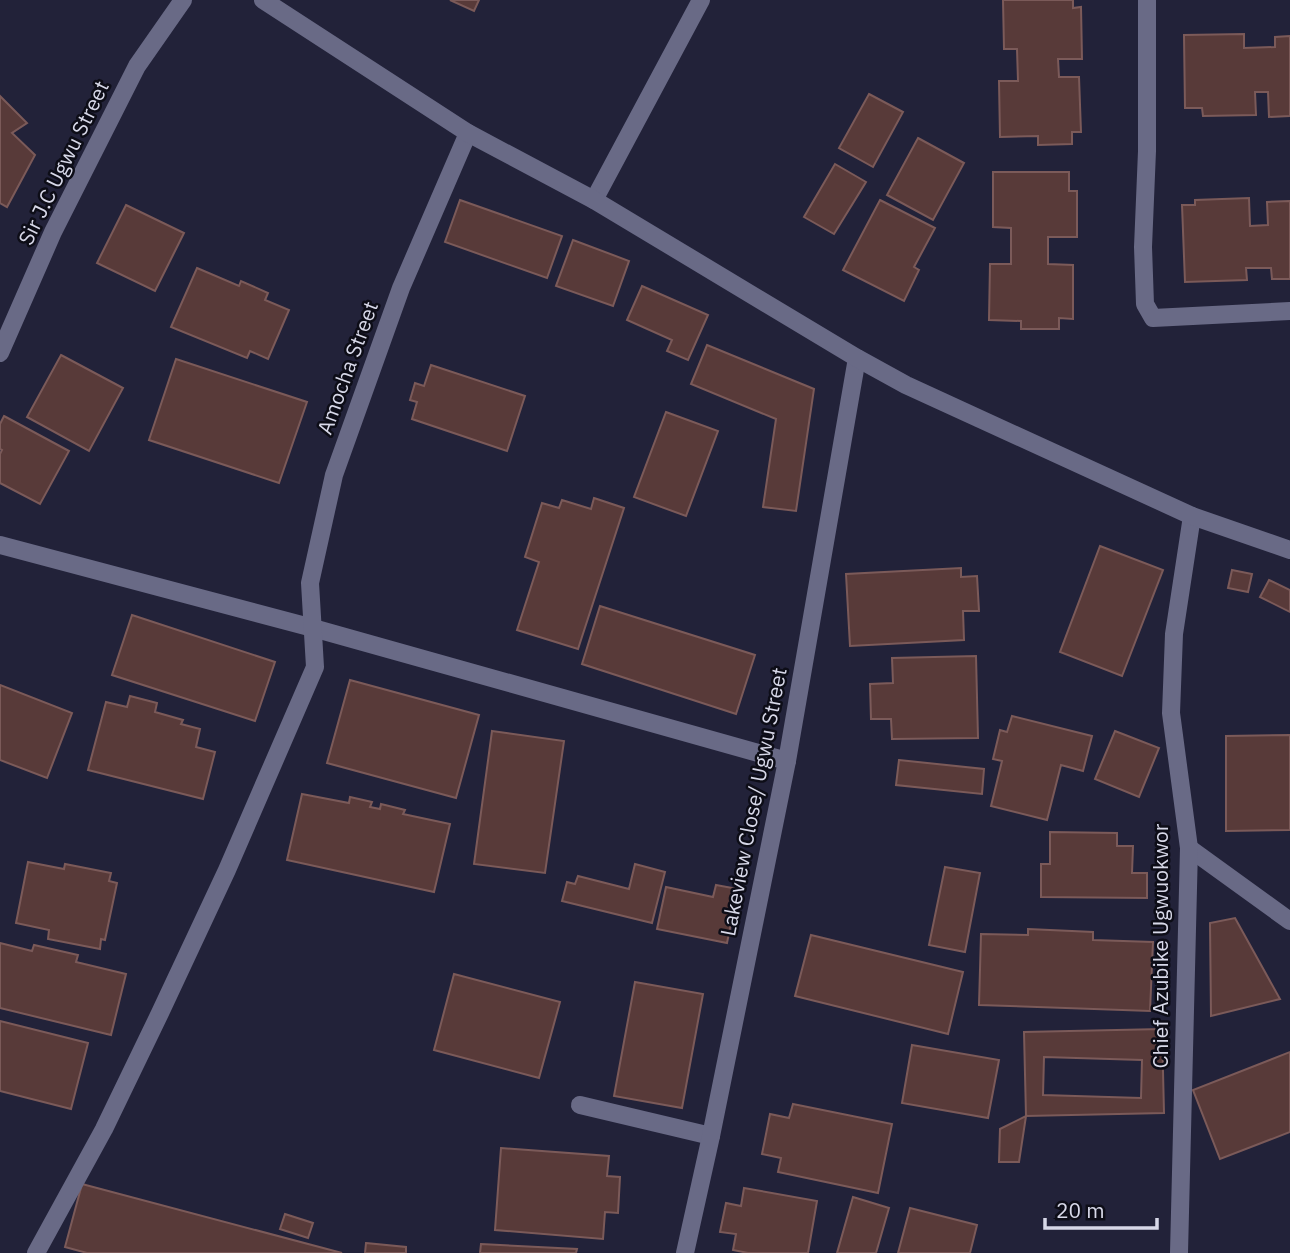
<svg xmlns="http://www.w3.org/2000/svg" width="1290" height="1253" viewBox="0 0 1290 1253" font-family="'IBM Plex Sans',sans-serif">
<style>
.building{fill:#583a39;stroke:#7b5a59;stroke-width:2;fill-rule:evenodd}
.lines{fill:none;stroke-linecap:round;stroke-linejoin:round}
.minor{stroke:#696a86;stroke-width:18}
.tertiary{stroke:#696a86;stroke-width:18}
.labels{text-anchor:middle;stroke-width:5;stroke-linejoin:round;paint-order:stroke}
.street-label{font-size:21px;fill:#d7d8e8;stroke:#0d0d17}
</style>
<rect width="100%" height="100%" fill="#222239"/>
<!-- building -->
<g class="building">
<path d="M450 0H479L474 11Z"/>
<path d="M1003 0H1073V8L1081 7 1082 59H1058L1059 77H1079L1081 132H1072V144L1038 145V136L1000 137 999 81H1018L1017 49H1004Z"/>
<path d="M1244 34V48L1275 47V37L1290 36V116L1269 117 1268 92H1255L1256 115 1203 116 1202 108H1185L1184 35Z"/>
<path d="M869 94 903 112 873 167 839 148Z"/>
<path d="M0 96 27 123 12 133 35 155 7 207 0 203Z"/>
<path d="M918 138 964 163 933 220 887 195Z"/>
<path d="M835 164 866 182 834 234 804 217Z"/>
<path d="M993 172H1069V191H1077V237H1048V264L1073 265V319L1059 318V329H1021V321L989 320 990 264H1011V228L993 227Z"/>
<path d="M1249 198 1250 226 1268 225 1267 202 1290 201V279H1272L1271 268H1246L1247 280 1185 282 1182 205H1195V200Z"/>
<path d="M460 200 562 236 547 278 445 242Z"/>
<path d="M880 200 935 228 914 267 919 270 904 301 843 270Z"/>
<path d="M126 205 184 233 155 291 97 263Z"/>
<path d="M573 240 629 261 613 306 556 286Z"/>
<path d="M197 268 239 286 241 281 268 293 265 300 289 310 268 359 250 351 247 358 171 327Z"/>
<path d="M642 286 708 315 688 360 667 351 672 340 627 320Z"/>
<path d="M707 345 814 389 796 511 763 507 776 419 691 384Z"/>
<path d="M61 355 123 388 89 451 27 417Z"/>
<path d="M176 359 307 402 279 483 149 440Z"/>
<path d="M431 365 525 396 507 451 412 419 417 402 410 400 415 383 424 386Z"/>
<path d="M666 412 718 431 686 516 634 497Z"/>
<path d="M4 416 69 451 40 504 0 483V454L2 450 0 449V424Z"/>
<path d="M594 498 624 508 578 649 517 630 539 562 525 557 542 503 559 508 562 500 591 509Z"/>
<path d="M1100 546 1163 570 1122 676 1060 652Z"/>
<path d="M961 568V577L977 576 979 611H963L964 640 850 646 846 574Z"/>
<path d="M1232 570 1252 574 1248 592 1228 588Z"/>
<path d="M1269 580 1290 590V612L1260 597Z"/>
<path d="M600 606 755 655 736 714 582 664Z"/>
<path d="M132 615 275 662 255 721 112 675Z"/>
<path d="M976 656 978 738 892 739 891 719H871L870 684 893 683 892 658Z"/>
<path d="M350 680 479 715 456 798 327 763Z"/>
<path d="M0 685 72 713 47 778 0 760Z"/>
<path d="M130 696 157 703 155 712 183 720 181 724 200 729 196 747 215 752 203 799 88 770 106 702 127 707Z"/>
<path d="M1012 716 1092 736 1083 771 1061 765 1047 820 991 806 1002 761 993 759 1000 730 1007 732Z"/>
<path d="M492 731 564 741 545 873 474 864Z"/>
<path d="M1115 731 1159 748 1139 797 1095 779Z"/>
<path d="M1290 735V830L1226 831V736Z"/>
<path d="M899 760 984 769 982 794 896 785Z"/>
<path d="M302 794 349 803 350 797 372 802 370 807 380 809 381 804 405 810 403 814 450 824 434 892 287 860Z"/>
<path d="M1050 832 1117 833V846H1133L1132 873H1147V898L1041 897V864H1050Z"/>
<path d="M28 862 64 869 65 864 111 873 109 881 117 883 105 940 101 939 100 949 48 939 49 930 16 923Z"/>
<path d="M635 864 665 872 652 923 562 901 567 882 575 884 578 876 629 889Z"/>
<path d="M945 867 980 873 965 952 929 945Z"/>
<path d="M716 885 738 889 727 943 657 929 666 887 713 897Z"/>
<path d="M1235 918 1280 999 1211 1016 1210 923Z"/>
<path d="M1028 929 1093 932V940L1153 942 1150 1011 979 1005 981 934 1028 935Z"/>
<path d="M811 935 963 972 948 1034 795 996Z"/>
<path d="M0 943 32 951 34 945 78 955 76 962 126 974 111 1035 0 1008Z"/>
<path d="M454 974 560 1002 539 1078 434 1050Z"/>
<path d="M635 982 703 994 682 1108 614 1096Z"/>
<path d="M0 1021 88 1043 71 1109 0 1091Z"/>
<path d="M1162 1029 1164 1113 1026 1116 1024 1032ZM1044 1057 1142 1060 1141 1098 1043 1095Z"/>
<path d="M912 1045 999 1060 988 1118 902 1103Z"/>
<path d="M1290 1052V1132L1220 1159 1193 1090Z"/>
<path d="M793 1104 892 1124 878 1193 778 1172 781 1158 762 1154 770 1114 789 1118Z"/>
<path d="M1026 1116 1019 1162H999L1000 1129Z"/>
<path d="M501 1148 609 1156 607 1176 620 1177 618 1213 605 1212 603 1239 495 1230Z"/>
<path d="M82 1184 342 1253H87L65 1247Z"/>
<path d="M744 1188 817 1201 808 1253H748L733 1250 736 1234 720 1232 726 1203 741 1206Z"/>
<path d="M853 1197 889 1208 876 1253H837Z"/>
<path d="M910 1208 977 1225 970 1253H898Z"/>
<path d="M285 1214 313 1223 308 1238 280 1229Z"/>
<path d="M366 1243 406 1247V1253H365Z"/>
<path d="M481 1244 577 1249 576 1253H480Z"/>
</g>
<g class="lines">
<!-- minor -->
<g class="minor">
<path d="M1147 0V151L1143 247 1145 304 1153 318 1290 311"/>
<path d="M594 200 701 0"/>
<path d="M0 353 53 232 137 66 183 0"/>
<path d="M0 545 313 628 787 761"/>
<path d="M1189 848 1290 921"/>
<path d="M580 1105 711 1136"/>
<path d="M36 1253 104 1129 160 1013 227 870 315 667 310 583 334 475 401 288 468 133"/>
<path d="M685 1253 711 1136 787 761 857 358"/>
<path d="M1179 1253 1189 848 1171 713 1174 634 1192 516"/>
</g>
<!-- tertiary -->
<path class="tertiary" d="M263 0 468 133 594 200 857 358 906 385 1192 516 1290 550"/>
</g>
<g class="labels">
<!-- street labels -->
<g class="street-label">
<text transform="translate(64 163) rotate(-64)" y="7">Sir J.C Ugwu Street</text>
<text transform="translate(348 368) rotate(-70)" y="7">Amocha Street</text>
<text transform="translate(754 802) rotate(-79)" y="7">Lakeview Close/ Ugwu Street</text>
<text transform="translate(1161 946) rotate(-90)" y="7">Chief Azubike Ugwuokwor</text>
</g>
</g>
<!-- scale -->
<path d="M1045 1218v10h112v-10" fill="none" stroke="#d7d8e8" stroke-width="3.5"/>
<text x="1056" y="1218" font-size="21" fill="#d7d8e8" stroke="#0d0d17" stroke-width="5" paint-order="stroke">20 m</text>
</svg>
